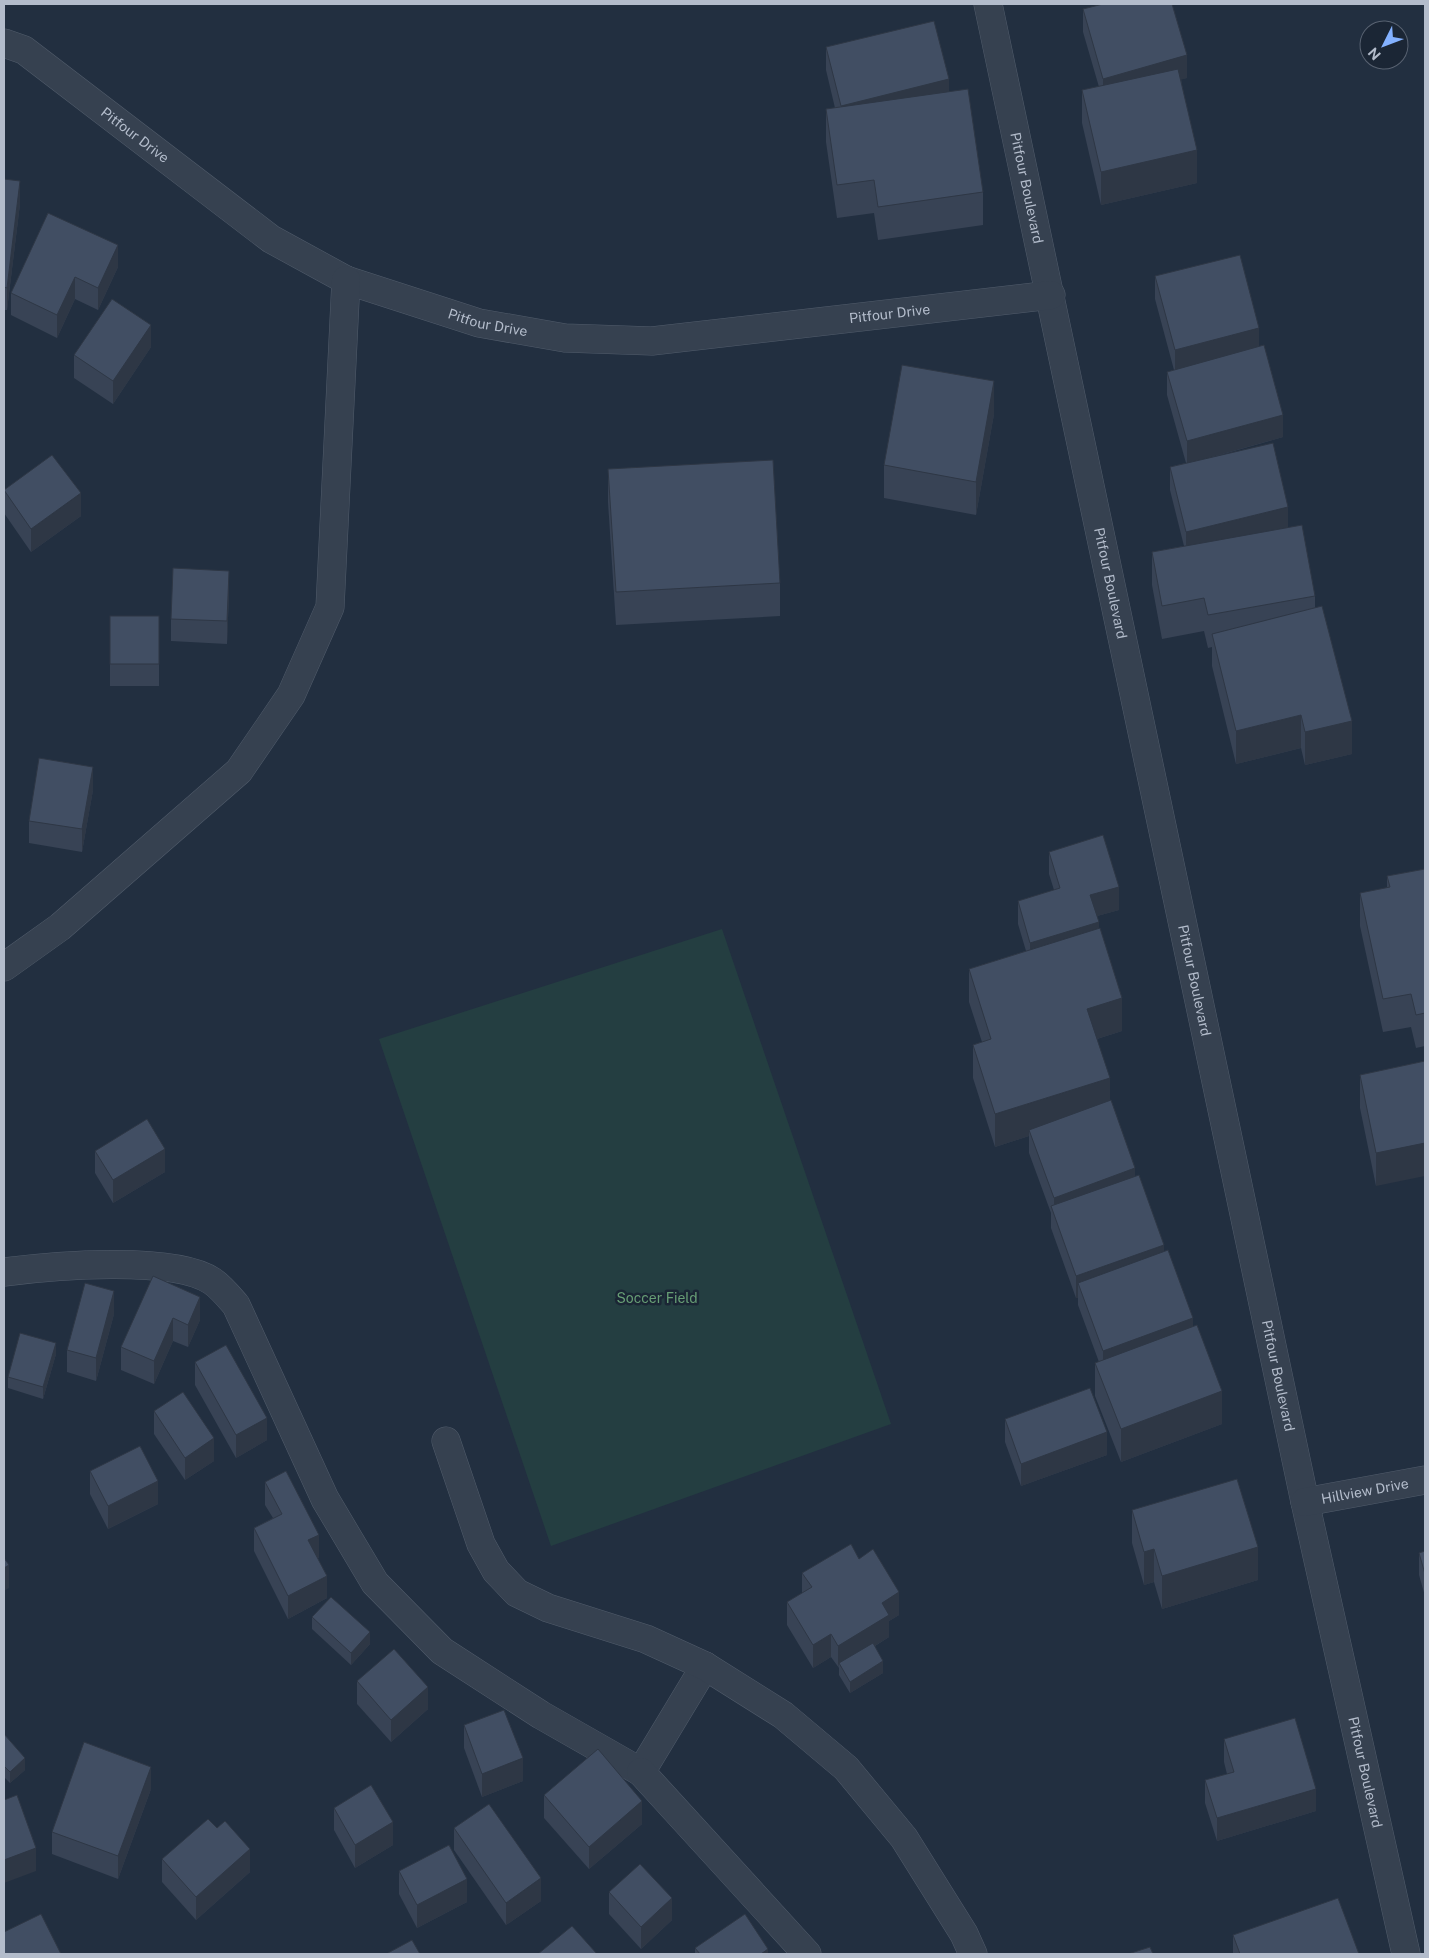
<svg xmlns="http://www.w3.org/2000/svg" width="1429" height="1958" viewBox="0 0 1429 1958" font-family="'Public Sans',sans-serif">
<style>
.green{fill:#243e41}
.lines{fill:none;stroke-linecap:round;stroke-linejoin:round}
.street-casing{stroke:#515c6b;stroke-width:29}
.street{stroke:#364150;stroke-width:28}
.wall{fill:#384355}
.shaded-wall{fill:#2e3745}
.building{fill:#414e63;stroke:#2e3745}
.labels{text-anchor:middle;stroke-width:5;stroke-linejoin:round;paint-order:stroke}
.street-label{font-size:14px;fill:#b3bccb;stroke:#1b2635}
.park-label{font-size:14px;fill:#679e75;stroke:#1b2635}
</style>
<rect width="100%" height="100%" fill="#222f40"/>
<!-- green -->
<path class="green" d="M722 929 891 1424 551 1546 379 1039Z"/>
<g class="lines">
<!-- street casing -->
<g class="street-casing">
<g id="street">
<path id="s1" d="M988 4 1305 1502 1406 1954"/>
<path id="s2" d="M4 43 24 50 271 239 346 280 479 323 565 338 652 341 1051 295"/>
<path d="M4 967 60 927 239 771 291 695 330 607 346 280"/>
<path d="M4 1272C51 1266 173 1255 212 1281 221 1287 229 1297 236 1305L325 1499 375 1583 442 1651 541 1715 641 1772 705 1666"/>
<path d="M446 1441 481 1544 496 1571 517 1593 548 1608 646 1639 705 1666 783 1715 846 1768 904 1838 964 1934 973 1954"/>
<path id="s3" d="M1305 1502 1425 1480"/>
<path d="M641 1772 807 1954"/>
</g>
</g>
<!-- street -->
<use href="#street" class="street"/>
</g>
<!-- wall -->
<g class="wall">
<path d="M1083 9 1187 78 1181 79 1197 183 1101 205 1082 123V90L1099 87 1083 32Z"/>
<path d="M826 47 949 92 983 192V225L878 240 874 213 837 218 826 142V109L835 108 826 70Z"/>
<path d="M4 179 20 204 7 310H4Z"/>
<path d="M48 213 118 267 98 310 75 299 57 338 11 315V293Z"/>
<path d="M1155 276 1259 347 1283 437 1206 459 1288 527 1315 596V607L1352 754 1305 765 1301 748 1236 764 1212 666V647L1208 648 1204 631 1162 639 1152 585V552L1184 546 1170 490V467L1186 463 1167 395V372L1174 370 1155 299Z"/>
<path d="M151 347 113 404 74 378V355Z"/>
<path d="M994 414 976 515 884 498V465Z"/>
<path d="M608 469 780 583V616L616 625 608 502Z"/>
<path d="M4 490 81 516 31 552 4 513Z"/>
<path d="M229 593 227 644 171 641V619Z"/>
<rect x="110" y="616" width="49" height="70"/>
<path d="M93 790 82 852 29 843V821Z"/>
<path d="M1049 852 1119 910 1097 916 1099 929 1122 1031 1097 1039 1110 1101 1135 1176 1193 1327 1222 1424 1121 1462 1095 1396V1363L1099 1362 1078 1305V1298H1076L1051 1228V1213L1029 1153V1136L995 1147 973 1078V1045L982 1042 969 1002V969L1026 951 1018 924V901L1054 890 1049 874Z"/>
<path d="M1425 869V1046L1416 1048 1411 1027 1383 1032 1360 926V893L1387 888V876Z"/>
<path d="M1425 1061 1376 1186 1360 1108V1075Z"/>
<path d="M95 1151 165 1172 113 1203 95 1173Z"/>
<path d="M200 1297V1320L188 1347 173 1341 154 1384 121 1370V1347Z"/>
<path d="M114 1314 96 1381 67 1372V1350Z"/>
<path d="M56 1354 43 1399 8 1388V1377Z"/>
<path d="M195 1362 267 1440 236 1458 195 1385Z"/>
<path d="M154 1411 214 1461 185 1480 154 1434Z"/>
<path d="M1005 1419 1107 1455 1021 1486 1005 1442Z"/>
<path d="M90 1471 158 1504 108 1529 90 1494Z"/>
<path d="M265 1482 319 1557 318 1558 327 1598 288 1619 254 1551V1528L273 1518 265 1505Z"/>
<path d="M1132 1510 1258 1580 1162 1609 1154 1582 1144 1585 1132 1543Z"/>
<path d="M1425 1551V1596L1419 1575V1553Z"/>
<path d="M802 1573 899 1615 889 1621V1637L875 1646 883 1673 850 1693 839 1675V1668L831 1657 813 1668 787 1625V1602L802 1593Z"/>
<path d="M312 1617 370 1644 351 1665 312 1629Z"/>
<path d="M357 1681 428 1709 391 1742 357 1704Z"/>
<path d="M464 1725 523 1781 482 1797 464 1748Z"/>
<path d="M4 1734 25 1770 10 1783 4 1777Z"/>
<path d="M1224 1739 1316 1811 1217 1841 1205 1803V1780L1227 1774 1224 1762Z"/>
<path d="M151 1789 118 1879 52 1854V1832Z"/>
<path d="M544 1795 642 1824 589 1869 544 1818Z"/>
<path d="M334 1808 393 1845 355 1868 334 1830Z"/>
<path d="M454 1828 541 1901 506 1925 454 1850Z"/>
<path d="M162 1859 250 1872 196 1920 162 1882Z"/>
<path d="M399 1871 467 1902 417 1928 399 1894Z"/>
<path d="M609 1892 672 1920 641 1949 609 1914Z"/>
<path d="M1233 1935 1359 1954H1233Z"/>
<path d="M695 1948 768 1954H695Z"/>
</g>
<!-- shaded-wall -->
<g class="shaded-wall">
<path d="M1187 55V78L1103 102V79Z"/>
<path d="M949 79V102L841 129V106Z"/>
<path d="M1197 150V183L1101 205V172Z"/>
<path d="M20 181V204L7 310V288Z"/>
<path d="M118 245V267L98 310V288Z"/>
<path d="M75 277V299L57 338V315Z"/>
<path d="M151 325V347L113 404V381Z"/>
<path d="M1259 328V351L1175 372V350Z"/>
<path d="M994 381V414L976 515V482Z"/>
<path d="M1283 415V437L1187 464V441Z"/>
<path d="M81 493V516L31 552V529Z"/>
<path d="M1288 507V530L1186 554V532Z"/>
<path d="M229 571V593L227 644V621Z"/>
<path d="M1301 715V748L1236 764V731Z"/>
<path d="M1352 721V754L1305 765V732Z"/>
<path d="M93 767V790L82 852V829Z"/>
<path d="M1119 887V910L1090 918V895Z"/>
<path d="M1099 922V944L1030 965V943Z"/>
<path d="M1122 998V1031L1087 1042V1009Z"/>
<path d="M1110 1078V1111L1029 1130V1136L995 1147V1114Z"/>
<path d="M1425 1143V1176L1376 1186V1153Z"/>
<path d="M165 1149V1172L113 1203V1180Z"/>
<path d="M1135 1168V1191L1054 1213V1198Z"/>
<path d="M1164 1245V1267L1078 1283V1298H1076V1276Z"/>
<path d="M114 1291V1314L96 1381V1358Z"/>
<path d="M200 1297V1320L188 1347V1325Z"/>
<path d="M173 1318V1341L154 1384V1361Z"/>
<path d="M1193 1318V1340L1103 1373V1351Z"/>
<path d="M56 1343V1354L43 1399V1387Z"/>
<path d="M1222 1391V1424L1121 1462V1429Z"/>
<path d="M267 1418V1440L236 1458V1435Z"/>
<path d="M1107 1432V1455L1021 1486V1464Z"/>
<path d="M214 1438V1461L185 1480V1458Z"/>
<path d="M158 1481V1504L108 1529V1506Z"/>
<path d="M319 1535V1557L308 1563V1540Z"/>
<path d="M1258 1547V1580L1162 1609V1576Z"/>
<path d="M1154 1549V1582L1144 1585V1552Z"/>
<path d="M9 1565V1588L4 1591V1568Z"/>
<path d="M327 1576V1598L288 1619V1596Z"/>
<path d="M899 1592V1615L889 1621V1637L841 1667 839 1663 838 1668V1646L882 1603Z"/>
<path d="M370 1632V1644L351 1665V1653Z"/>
<path d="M831 1634V1657L813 1668V1645Z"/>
<path d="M883 1661V1673L850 1693V1682Z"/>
<path d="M428 1687V1709L391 1742V1720Z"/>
<path d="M25 1758V1770L10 1783V1772Z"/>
<path d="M523 1758V1781L482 1797V1774Z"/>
<path d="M151 1767V1789L118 1879V1856Z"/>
<path d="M1316 1789V1811L1217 1841V1818Z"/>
<path d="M642 1801V1824L589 1869V1847Z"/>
<path d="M393 1822V1845L355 1868V1845Z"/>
<path d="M36 1848V1871L4 1883V1860Z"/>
<path d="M250 1849V1872L196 1920V1897Z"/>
<path d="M541 1878V1901L506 1925V1903Z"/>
<path d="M467 1879V1902L417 1928V1905Z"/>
<path d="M672 1898V1920L641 1949V1927Z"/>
<path d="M768 1949V1954H761Z"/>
</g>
<!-- building -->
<g class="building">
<path d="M1103 4H1172L1187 55 1103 79 1083 9Z"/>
<path d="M934 21 949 79 841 106 826 47Z"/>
<path d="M1178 69 1197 150 1101 172 1082 90Z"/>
<path d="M968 89 983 192 878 207 874 180 837 185 826 109Z"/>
<path d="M4 179 20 181 7 288 4 287Z"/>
<path d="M48 213 118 245 98 288 75 277 57 315 11 293Z"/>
<path d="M1240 255 1259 328 1175 350 1155 276Z"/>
<path d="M112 299 151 325 113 381 74 355Z"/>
<path d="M1264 345 1283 415 1187 441 1167 372Z"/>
<path d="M902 365 994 381 976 482 884 465Z"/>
<path d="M1273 443 1288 507 1186 532 1170 467Z"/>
<path d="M52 455 81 493 31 529 4 490Z"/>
<path d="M773 460 780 583 616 592 608 469Z"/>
<path d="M1302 525 1315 596 1208 615 1204 598 1162 606 1152 552Z"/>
<path d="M173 568 229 571 227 621 171 619Z"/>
<path d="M1322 606 1352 721 1305 732 1301 715 1236 731 1212 634Z"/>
<rect x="110" y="616" width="49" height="48"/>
<path d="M39 758 93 767 82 829 29 821Z"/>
<path d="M1103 835 1119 887 1090 895 1099 922 1030 943 1018 901 1060 888 1049 852Z"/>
<path d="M1425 869V1013L1416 1015 1411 994 1383 999 1360 893 1390 887 1387 876Z"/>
<path d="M1100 928 1122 998 1087 1009 1110 1078 995 1114 973 1045 991 1039 969 969Z"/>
<path d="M1425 1061V1143L1376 1153 1360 1075Z"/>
<path d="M1111 1100 1135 1168 1054 1198 1029 1130Z"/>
<path d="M147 1119 165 1149 113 1180 95 1151Z"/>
<path d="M1139 1175 1164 1245 1076 1276 1051 1206Z"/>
<path d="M1168 1250 1193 1318 1103 1351 1078 1283Z"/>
<path d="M153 1276 200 1297 188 1325 173 1318 154 1361 121 1347Z"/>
<path d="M85 1283 114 1291 96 1358 67 1350Z"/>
<path d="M1197 1325 1222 1391 1121 1429 1095 1363Z"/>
<path d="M20 1333 56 1343 43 1387 8 1377Z"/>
<path d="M226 1345 267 1418 236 1435 195 1362Z"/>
<path d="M1090 1388 1107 1432 1021 1464 1005 1419Z"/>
<path d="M183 1392 214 1438 185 1458 154 1411Z"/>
<path d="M140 1446 158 1481 108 1506 90 1471Z"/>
<path d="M286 1471 319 1535 308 1540 327 1576 288 1596 254 1528 282 1514 265 1482Z"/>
<path d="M1237 1479 1258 1547 1162 1576 1154 1549 1144 1552 1132 1510Z"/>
<path d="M851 1544 859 1559 873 1549 899 1592 882 1603 889 1615 838 1646 831 1634 813 1645 787 1602 812 1587 802 1573Z"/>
<path d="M1425 1551V1574L1419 1553Z"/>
<path d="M4 1558 9 1565 4 1568Z"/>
<path d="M331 1597 370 1632 351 1653 312 1617Z"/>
<path d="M873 1643 883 1661 850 1682 839 1663Z"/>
<path d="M394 1649 428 1687 391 1720 357 1681Z"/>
<path d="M504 1710 523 1758 482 1774 464 1725Z"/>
<path d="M1295 1718 1316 1789 1217 1818 1205 1780 1234 1772 1224 1739Z"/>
<path d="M4 1734 25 1758 10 1772 4 1766Z"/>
<path d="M84 1742 151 1767 118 1856 52 1832Z"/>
<path d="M598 1749 642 1801 589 1847 544 1795Z"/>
<path d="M371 1785 393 1822 355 1845 334 1808Z"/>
<path d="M17 1795 36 1848 4 1860V1800Z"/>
<path d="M489 1804 541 1878 506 1903 454 1828Z"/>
<path d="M208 1819 217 1828 225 1821 250 1849 196 1897 162 1859Z"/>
<path d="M449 1845 467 1879 417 1905 399 1871Z"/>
<path d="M640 1864 672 1898 641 1927 609 1892Z"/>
<path d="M1338 1898 1359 1954H1240L1233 1935Z"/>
<path d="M41 1914 61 1954H4V1932Z"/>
<path d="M745 1914 768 1949 761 1954H700L695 1948Z"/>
<path d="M572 1926 597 1954H538Z"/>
<path d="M412 1940 420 1954H386Z"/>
<path d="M1150 1947 1153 1954H1128Z"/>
</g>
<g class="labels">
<!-- street labels -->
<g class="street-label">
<text dy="5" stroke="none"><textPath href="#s2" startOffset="161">Pitfour Drive</textPath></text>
<text dy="5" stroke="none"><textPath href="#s1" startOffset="188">Pitfour Boulevard</textPath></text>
<text dy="5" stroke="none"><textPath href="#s2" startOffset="971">Pitfour Drive</textPath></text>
<text dy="5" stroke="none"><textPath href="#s2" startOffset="566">Pitfour Drive</textPath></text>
<text dy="5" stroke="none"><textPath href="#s1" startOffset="592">Pitfour Boulevard</textPath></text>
<text dy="5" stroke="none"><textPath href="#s1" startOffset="998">Pitfour Boulevard</textPath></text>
<text dy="5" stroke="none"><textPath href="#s1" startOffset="1402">Pitfour Boulevard</textPath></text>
<text dy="5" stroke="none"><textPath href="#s3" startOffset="61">Hillview Drive</textPath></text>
<text dy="5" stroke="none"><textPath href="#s1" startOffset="1808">Pitfour Boulevard</textPath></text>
</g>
<!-- park labels -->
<g class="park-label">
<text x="657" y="1303">Soccer Field</text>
</g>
</g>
<!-- border -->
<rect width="1429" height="1958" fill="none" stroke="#b3bccb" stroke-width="10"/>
<!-- north arrow -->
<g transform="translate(1384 45) rotate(228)"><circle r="24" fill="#1b2635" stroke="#586271"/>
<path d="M0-4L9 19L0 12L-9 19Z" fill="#83b1ff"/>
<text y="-8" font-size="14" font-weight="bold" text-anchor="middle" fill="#b3bccb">N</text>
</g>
</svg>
